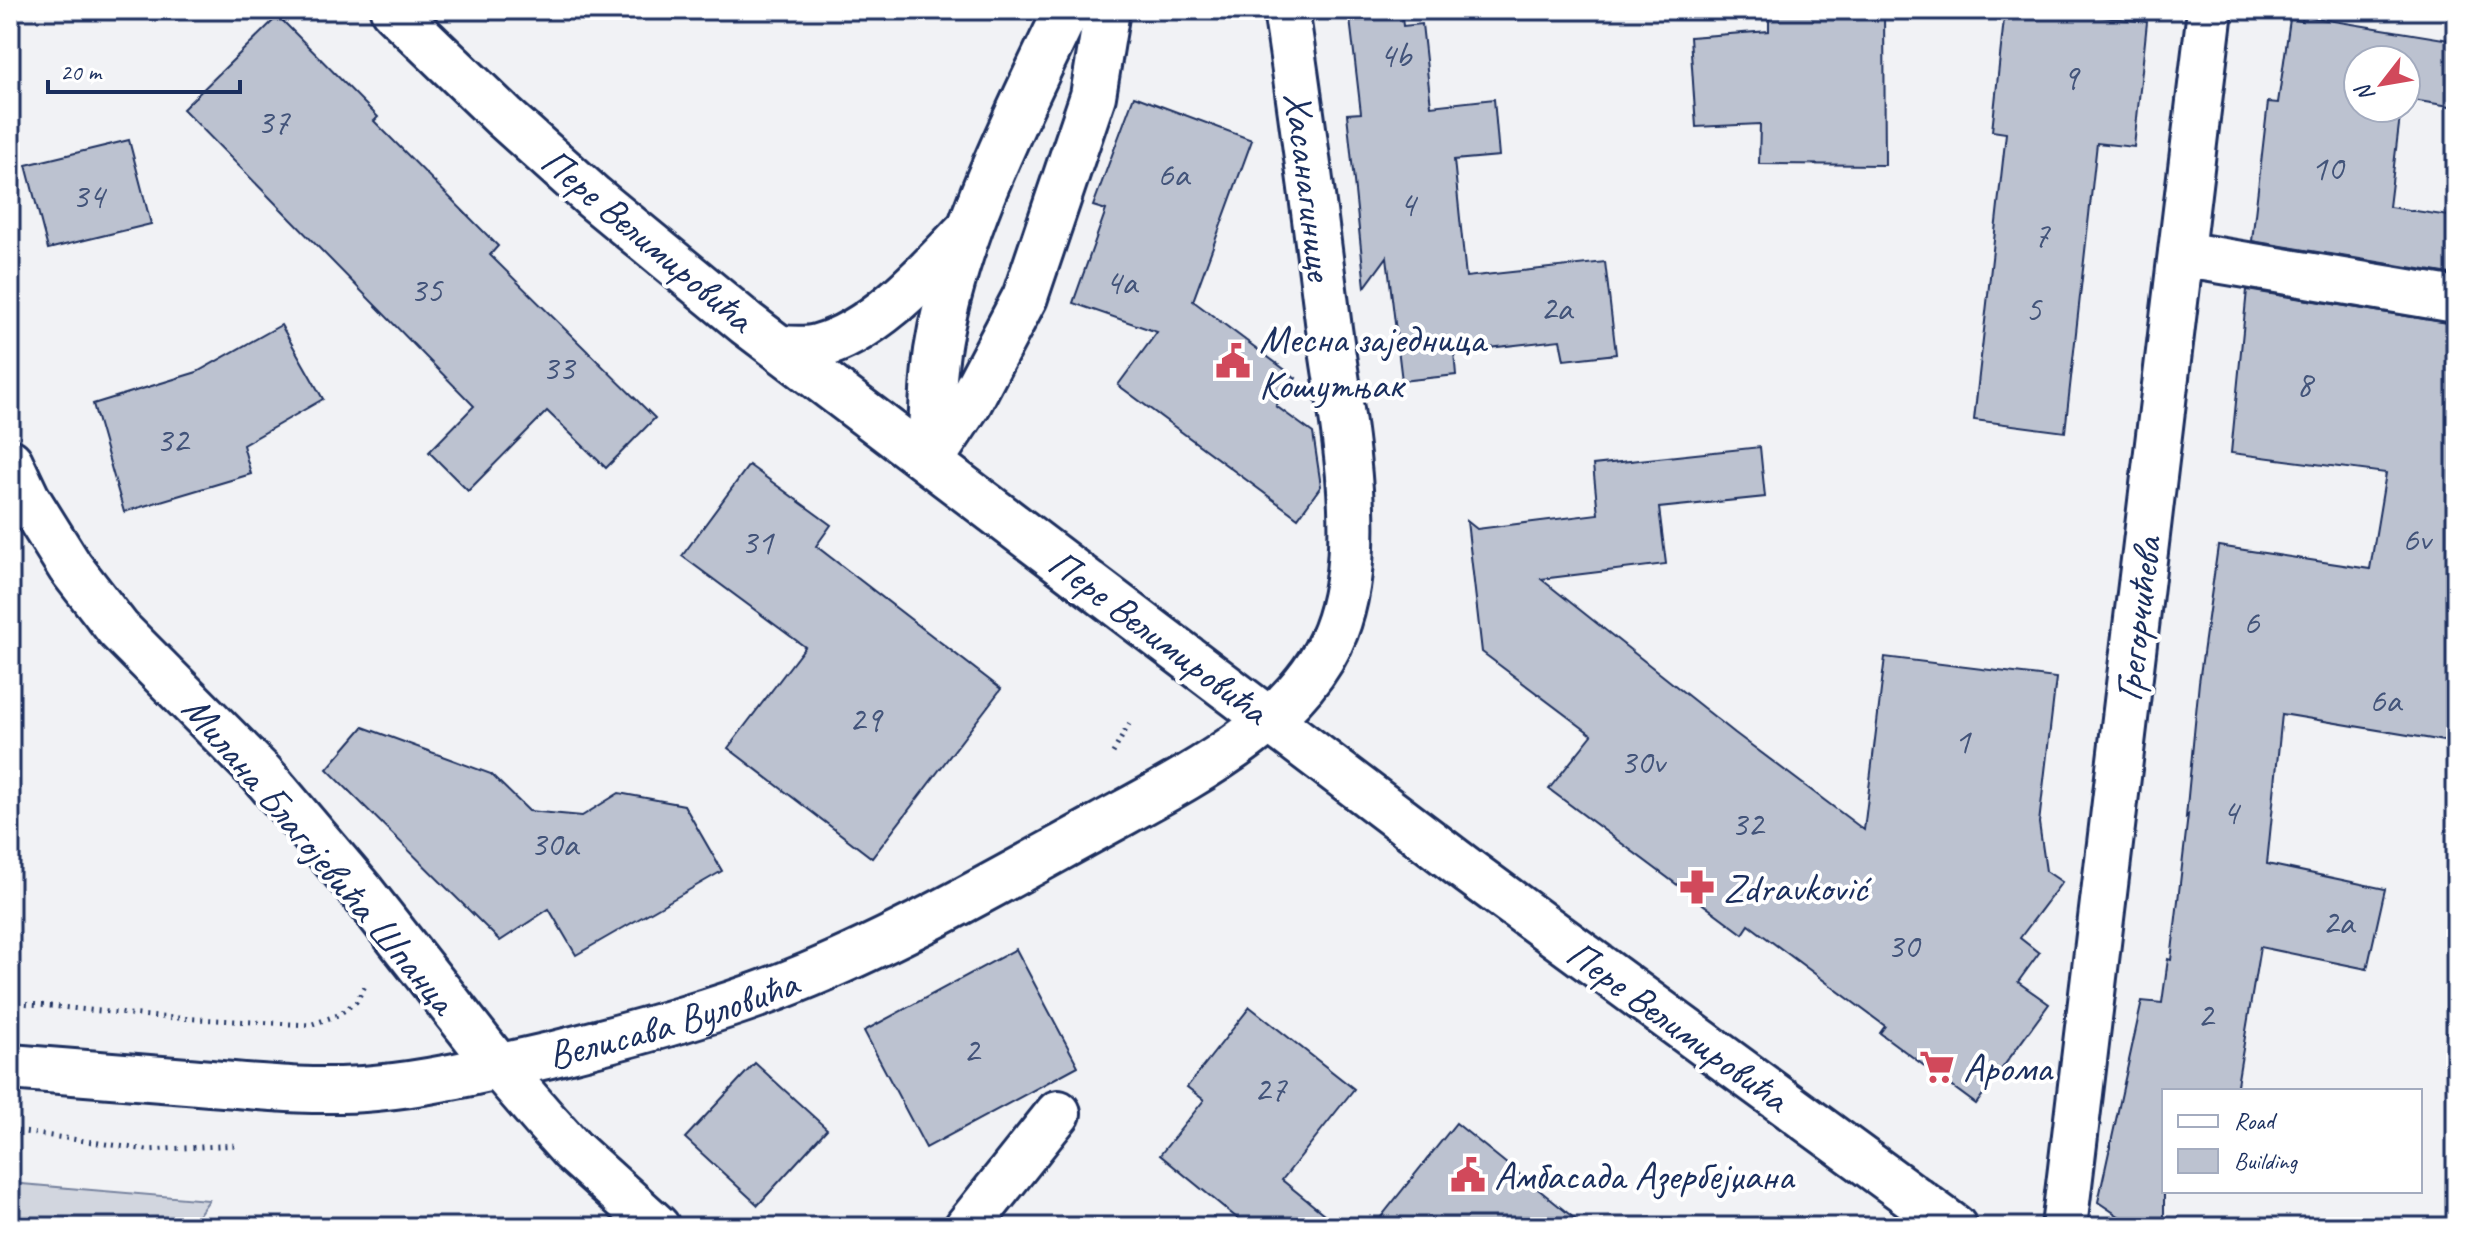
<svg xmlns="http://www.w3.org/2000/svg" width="2466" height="1237" viewBox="0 0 2466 1237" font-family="Caveat,sans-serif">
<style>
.green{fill:#d2d6df;stroke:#76829e;stroke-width:2}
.building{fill:#bcc2d0;stroke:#1b2f5e;stroke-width:2}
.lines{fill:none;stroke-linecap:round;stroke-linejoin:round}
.minor-casing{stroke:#1b2f5e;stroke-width:50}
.major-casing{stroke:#1b2f5e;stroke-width:50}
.path{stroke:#1b2f5e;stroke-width:5;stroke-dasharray:2 6;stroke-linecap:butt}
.minor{stroke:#fff;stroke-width:44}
.major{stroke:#fff;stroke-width:44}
.labels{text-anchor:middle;stroke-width:8;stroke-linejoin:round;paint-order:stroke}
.number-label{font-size:36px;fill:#43547a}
.street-label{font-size:40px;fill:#1b2f5e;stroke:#fff}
.poi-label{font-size:40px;fill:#1b2f5e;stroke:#fff;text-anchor:start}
</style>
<rect width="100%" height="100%" fill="#f1f2f5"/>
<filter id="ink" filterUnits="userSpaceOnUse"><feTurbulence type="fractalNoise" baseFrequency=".0125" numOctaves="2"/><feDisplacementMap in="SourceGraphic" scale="16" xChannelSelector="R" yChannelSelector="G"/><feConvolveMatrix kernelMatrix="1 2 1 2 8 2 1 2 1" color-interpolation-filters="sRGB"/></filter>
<g filter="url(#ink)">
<!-- green -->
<path class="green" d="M10 1183 209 1200 190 1227H10Z"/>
<!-- building -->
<g class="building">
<path d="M1349 10H1401L1403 26 1422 24 1431 106 1494 99 1499 156 1454 160 1466 277 1605 262 1616 354 1564 360 1560 340 1454 352 1456 375 1402 381 1387 257 1365 287 1347 114 1361 113Z"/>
<path d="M1769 10H1884L1885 165 1759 164 1760 124 1696 127 1690 37 1769 31Z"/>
<path d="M2005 10H2041L2147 22 2134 147 2097 143 2065 432 1974 420 2006 133 1992 131Z"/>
<path d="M278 16 378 117 374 121 498 246 490 255 655 418 606 468 547 411 468 491 429 452 474 406 183 109Z"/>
<path d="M2303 16 2456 41V107L2406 99V60H2358V108H2401L2389 207 2456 217V275L2252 241 2268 102 2278 103 2290 19 2302 21Z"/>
<path d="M1134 96 1252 140 1193 301 1296 378 1276 406 1313 433 1321 486 1298 518 1118 385 1157 332 1073 303 1106 210 1093 206Z"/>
<path d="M129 140 151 224 48 249 26 165Z"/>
<path d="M2247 290 2456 324V743L2282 714 2267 864 2385 889 2367 969 2260 947 2236 1091H2164V1227H2135L2098 1202 2142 1001 2162 1003 2168 959 2171 960 2188 815 2186 817 2199 682 2218 546 2370 569 2386 473 2231 453Z"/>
<path d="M281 325 323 399 243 445 251 474 124 512 93 404 197 372Z"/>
<path d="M1760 447 1765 497 1659 508 1666 564 1541 579 1735 733 1864 830 1885 657 2056 678 2039 823 2046 871 2062 882 2020 938 2039 953 2018 982 2049 1004 1976 1104 1880 1033 1885 1026 1749 925 1743 934 1549 789 1592 735 1482 652 1467 521 1477 529 1598 514 1593 465Z"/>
<path d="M749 465 831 525 816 546 1001 689 872 858 728 748 805 647 682 556Z"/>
<path d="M363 727 491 774 529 811 582 816 619 793 684 805 722 871 576 955 549 909 500 941 327 769Z"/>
<path d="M1016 949 1078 1066 926 1148 864 1031Z"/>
<path d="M1250 1007 1354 1089 1282 1180 1340 1227H1248L1160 1155 1204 1100 1187 1087Z"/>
<path d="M755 1063 827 1129 758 1205 685 1138Z"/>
<path d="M1456 1123 1585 1227H1373Z"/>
</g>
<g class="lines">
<!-- minor casing -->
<g class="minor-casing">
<g id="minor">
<path d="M2181 254 2456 300"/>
<path d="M780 348C793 349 805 350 817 347 874 332 926 274 965 233"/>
<path d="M931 460 969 403 1025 297 1093 96 1107 10"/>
<path d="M931 460C931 424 932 387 937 351 955 235 1017 115 1067 10"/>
<path d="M10 462 27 498 70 567 118 629 262 774 362 892 499 1067 544 1119 572 1150 657 1227"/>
<path id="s1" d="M10 1067C69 1072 128 1076 187 1081 250 1086 312 1094 375 1088 434 1083 492 1068 550 1055 638 1033 725 1010 809 975 909 933 1003 879 1098 827 1181 781 1299 725 1335 632 1370 543 1340 414 1328 321 1315 217 1302 113 1286 10"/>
<path d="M967 1227 1058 1113"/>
<path d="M2064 1227 2210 10"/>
</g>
</g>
<!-- major casing -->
<g class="major-casing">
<path id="major" d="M393 10 504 117 593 197 746 323 1471 873 1954 1227"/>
</g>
<!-- path -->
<g class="path">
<path d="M1113 753 1129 724"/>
<path d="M10 1002 159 1017 310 1025 338 1015 356 1002 365 986"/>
<path d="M10 1130 147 1150 238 1145"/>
</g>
<!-- minor -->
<use href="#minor" class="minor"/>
<!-- major -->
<use href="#major" class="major"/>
</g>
</g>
<!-- icons -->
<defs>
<g id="civic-bare" transform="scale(2.76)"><path d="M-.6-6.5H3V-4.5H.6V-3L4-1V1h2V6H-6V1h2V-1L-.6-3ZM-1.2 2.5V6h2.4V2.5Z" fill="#d1495b" stroke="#fff" stroke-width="2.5" paint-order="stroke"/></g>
<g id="pharmacy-bare" transform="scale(2.76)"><path d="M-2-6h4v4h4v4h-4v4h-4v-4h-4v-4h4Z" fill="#d1495b" stroke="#fff" stroke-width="2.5" paint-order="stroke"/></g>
<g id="supermarket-bare" transform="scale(2.76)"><path d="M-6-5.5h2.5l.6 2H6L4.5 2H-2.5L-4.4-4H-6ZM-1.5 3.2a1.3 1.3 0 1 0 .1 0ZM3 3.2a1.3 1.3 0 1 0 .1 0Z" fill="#d1495b" stroke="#fff" stroke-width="2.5" paint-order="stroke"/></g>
</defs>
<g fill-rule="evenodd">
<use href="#civic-bare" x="1233" y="361"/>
<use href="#pharmacy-bare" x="1697" y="887"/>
<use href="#supermarket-bare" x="1937" y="1067"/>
<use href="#civic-bare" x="1468" y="1175"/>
</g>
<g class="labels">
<!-- number labels -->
<g class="number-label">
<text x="1395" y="67">4b</text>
<text x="2070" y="89">9</text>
<text x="273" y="134">37</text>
<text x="2327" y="180">10</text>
<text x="1173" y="186">6a</text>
<text x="88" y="208">34</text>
<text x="1407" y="216">4</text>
<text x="2041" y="247">7</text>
<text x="1121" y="294">4a</text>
<text x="426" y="302">35</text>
<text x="1556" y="320">2a</text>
<text x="2033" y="321">5</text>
<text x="558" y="380">33</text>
<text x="2304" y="396">8</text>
<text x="172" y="452">32</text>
<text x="2416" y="551">6v</text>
<text x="757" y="554">31</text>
<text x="2251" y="634">6</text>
<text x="2385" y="712">6a</text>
<text x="865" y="731">29</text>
<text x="1962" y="753">1</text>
<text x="1642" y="774">30v</text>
<text x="2230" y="824">4</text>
<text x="1747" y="836">32</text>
<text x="554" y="856">30a</text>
<text x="2338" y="934">2a</text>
<text x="1903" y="958">30</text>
<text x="2205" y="1027">2</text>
<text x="971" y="1062">2</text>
<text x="1270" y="1101">27</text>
</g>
<!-- street labels -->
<g class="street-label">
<text transform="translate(1310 186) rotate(83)" y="14">Хасанагинице</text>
<text transform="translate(648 239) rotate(40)" y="14">Пере Велимировића</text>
<text transform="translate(2137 619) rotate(-83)" y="14">Грегорчићева</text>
<text transform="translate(1159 636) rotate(37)" y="14">Пере Велимировића</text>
<text transform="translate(320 854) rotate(50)" y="14">Милана Благојевића Шпанца</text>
<text dy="14" stroke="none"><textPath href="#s1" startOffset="672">Велисава Вуловића</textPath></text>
<text transform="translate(1678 1025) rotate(36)" y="14">Пере Велимировића</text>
</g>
<!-- poi labels -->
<g class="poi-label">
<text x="1259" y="352">Месна заједница<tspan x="1259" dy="46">Кошутњак</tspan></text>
<text x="1723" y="901">Zdravković</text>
<text x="1963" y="1081">Арома</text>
<text x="1494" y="1189">Амбасада Азербејџана</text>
</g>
</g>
<!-- margin -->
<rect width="2466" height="1237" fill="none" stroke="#fff" stroke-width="40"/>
<rect x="20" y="20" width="2426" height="1197" fill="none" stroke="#1b2f5e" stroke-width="3" filter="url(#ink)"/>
<!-- legend -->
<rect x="2162" y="1089" width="260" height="104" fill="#ffffff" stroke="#a4acbf" stroke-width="2"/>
<rect x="2178" y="1115" width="40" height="12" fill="#ffffff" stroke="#a4acbf" stroke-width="2"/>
<text x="2234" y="1129" font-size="24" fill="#1b2f5e">Road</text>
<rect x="2178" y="1149" width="40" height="24" fill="#bcc2d0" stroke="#a4acbf" stroke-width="2"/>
<text x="2234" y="1169" font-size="24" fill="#1b2f5e">Building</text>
<!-- north arrow -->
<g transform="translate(2382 84) rotate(239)"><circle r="38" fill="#ffffff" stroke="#a4acbf" stroke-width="2"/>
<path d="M0-6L14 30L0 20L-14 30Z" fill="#d1495b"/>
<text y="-12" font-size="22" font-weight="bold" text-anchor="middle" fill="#1b2f5e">N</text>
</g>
<!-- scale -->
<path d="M48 80v12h192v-12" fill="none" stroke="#1b2f5e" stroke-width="4"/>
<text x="60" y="80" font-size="24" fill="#1b2f5e" stroke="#ffffff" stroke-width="6" paint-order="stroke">20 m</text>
</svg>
